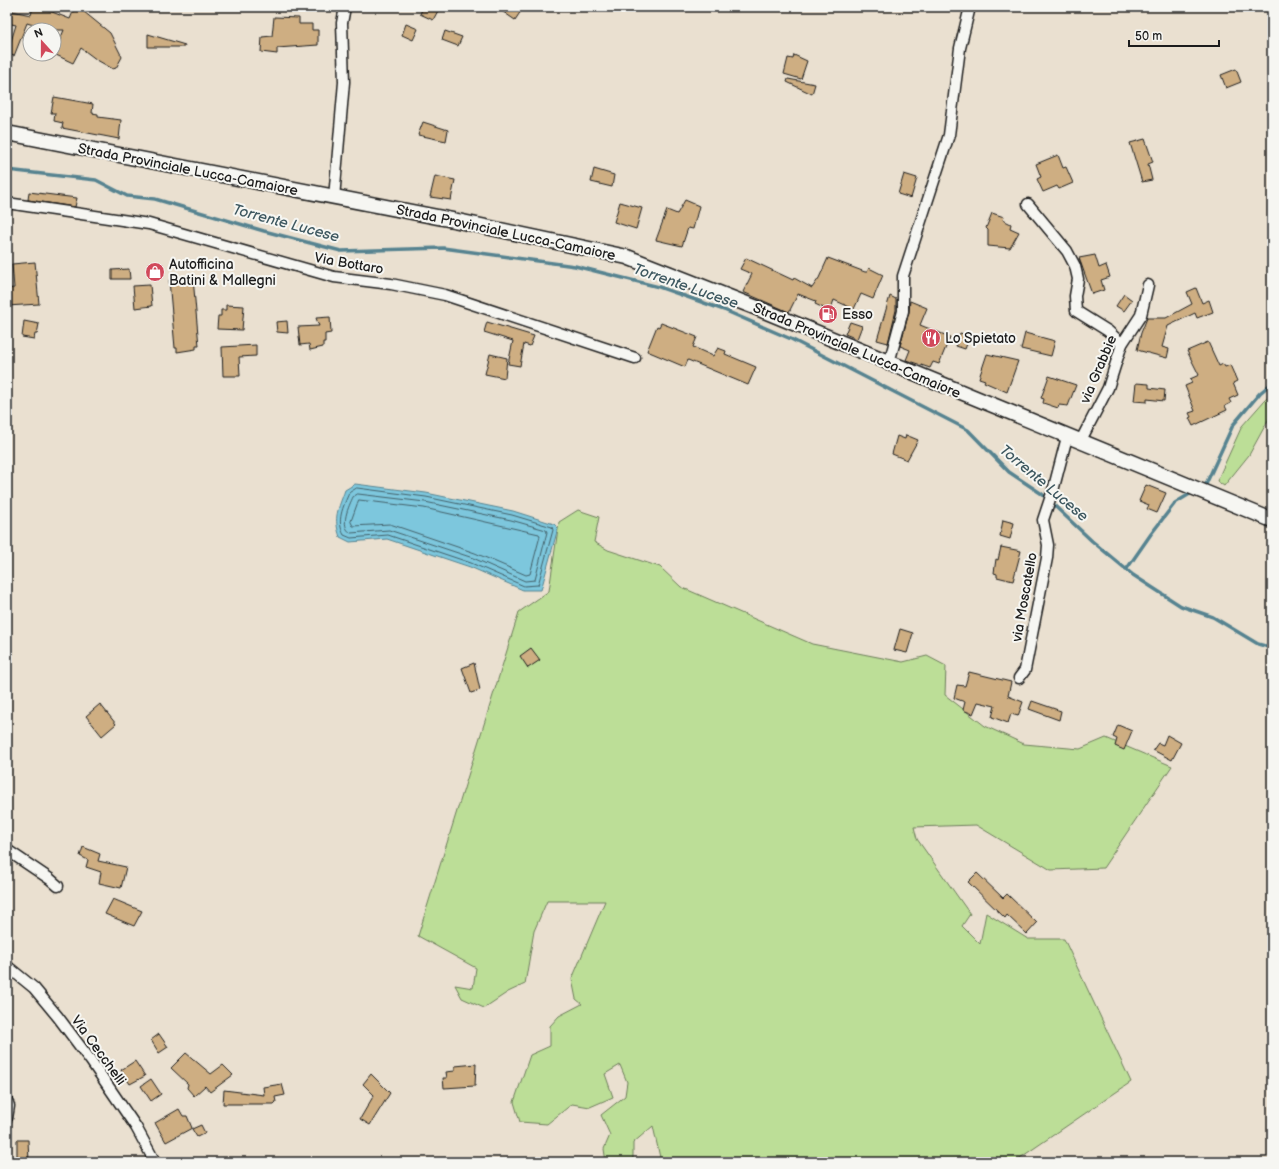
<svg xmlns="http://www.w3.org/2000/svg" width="1279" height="1169" viewBox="0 0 1279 1169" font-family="'Balsamiq Sans',sans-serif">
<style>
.green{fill:#bcde97;stroke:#6c7d5a}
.water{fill:#7dc7dd;stroke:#568390}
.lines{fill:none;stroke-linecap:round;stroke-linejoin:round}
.shore{stroke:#436069;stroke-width:1}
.stream{stroke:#568390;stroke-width:3.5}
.building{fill:#ceae82;stroke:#1c1c1c}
.street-casing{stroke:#1c1c1c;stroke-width:13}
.secondary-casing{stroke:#1c1c1c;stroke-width:17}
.street{stroke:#f6f6f2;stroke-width:10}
.secondary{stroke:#f6f6f2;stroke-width:14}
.labels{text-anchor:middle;stroke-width:4;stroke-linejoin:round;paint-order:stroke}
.street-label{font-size:14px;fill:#1c1c1c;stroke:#f6f6f2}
.poi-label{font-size:14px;fill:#1c1c1c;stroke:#f6f6f2;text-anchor:start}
.water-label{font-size:15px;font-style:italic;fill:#3e5860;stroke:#f6f6f2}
</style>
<rect width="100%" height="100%" fill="#eae0d0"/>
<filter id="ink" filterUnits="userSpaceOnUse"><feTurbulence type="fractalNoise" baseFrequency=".025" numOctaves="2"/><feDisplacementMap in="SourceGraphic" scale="8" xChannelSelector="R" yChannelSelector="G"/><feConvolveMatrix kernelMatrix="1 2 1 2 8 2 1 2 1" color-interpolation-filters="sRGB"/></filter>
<g filter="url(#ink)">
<!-- green -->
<g class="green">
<path d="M1272 392V413L1249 455 1224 486 1217 481 1242 426Z"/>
<path d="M578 510 599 517 594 542 608 550 660 567 681 587 812 644 903 662 927 656 946 666 945 695 985 726 1024 744 1080 749 1106 738 1172 766 1103 868 1051 870 976 825 914 827 917 839 970 914 962 926 980 944 986 913 1028 939H1064L1131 1082 1014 1162H661L653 1126 633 1143V1162H606L604 1149 610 1135 601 1115 625 1096 627 1082 620 1065 605 1074 613 1097 590 1107 572 1104 547 1124 520 1122 514 1102 530 1055 550 1046V1026L559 1016 582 1004 576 999 572 979 605 901H547L534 931 525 984 508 992 484 1008 462 998 455 985 473 988 476 968 418 936 519 612 549 591 559 522Z"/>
</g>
<!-- water -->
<path class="water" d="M355 484 426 493 513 511 554 524 558 528 541 590H523L470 567 387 539 350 542 340 537C333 517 338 510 345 490Z"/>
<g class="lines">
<!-- shore -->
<g class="shore">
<path d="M357 488 426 497 512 515 552 527 553 530 538 585 524 586 471 563 388 535 351 538 344 535C336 521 343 507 349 493Z"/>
<path d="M358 494 425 502 511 520 546 530 547 532 535 580 525 581 473 558 389 530 351 533C339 526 349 506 353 497Z"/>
<path d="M359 500 424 508 539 534 540 536 530 574 526 575 475 553 390 524 353 526 351 522Z"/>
</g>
<!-- stream -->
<g class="stream">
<path d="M7 170 96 180 127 196 155 199 264 231 341 251 443 248 575 266 659 287 724 310 791 339 968 430 1009 472 1042 494 1092 541 1133 575 1181 606 1213 617 1258 644 1272 648"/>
<path d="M1202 486 1206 484 1233 425 1260 393 1272 383"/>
<path d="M1126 570 1151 534 1175 503 1193 492"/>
</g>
</g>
<!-- building -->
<g class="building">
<path d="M33 7H48L47 10 70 19 75 7H78L110 33 122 57 116 68 113 69 97 60 81 48 73 63 54 54 64 30H49L27 23 14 56 7 54 16 25 7 23V10L31 15Z"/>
<path d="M423 7H440L433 20 420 14Z"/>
<path d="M496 7H516L521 11 515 20Z"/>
<path d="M274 17 299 18V24H312V30H318V45L277 48V54L261 52 262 37 272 36Z"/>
<path d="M406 24 418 29 413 40 402 35Z"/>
<path d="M445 31 462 37 458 46 442 40Z"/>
<path d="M148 34 185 45 184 47H148Z"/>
<path d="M794 55 807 61 801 79 784 74 788 58 793 59Z"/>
<path d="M1236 69 1241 82 1226 88 1221 75Z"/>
<path d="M788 79 815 84 812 94 787 82Z"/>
<path d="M54 97 93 104 92 113 98 114V117L121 120 119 139 62 128 63 123 54 121 55 113H51Z"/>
<path d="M423 122 448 130 446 141 418 135Z"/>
<path d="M1145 139 1153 162 1148 164 1152 180 1142 182 1130 143Z"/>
<path d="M1058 155 1063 168 1066 167 1073 183 1059 189 1057 186 1043 192 1037 179 1041 177 1036 164Z"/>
<path d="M594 169 614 175 612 187 591 182Z"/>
<path d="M904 174 917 178 911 198 898 194Z"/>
<path d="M435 176 455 180 451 200 430 197Z"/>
<path d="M29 192 77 198 75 207 28 200Z"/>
<path d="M685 200 699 206 693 229 688 228 682 246 656 240 667 210 677 214Z"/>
<path d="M620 202 642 208 636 229 614 222Z"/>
<path d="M992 213 1004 217 1003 220 1011 224 1010 228 1019 232 1010 248 988 246V230L986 228Z"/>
<path d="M1095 255 1099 268 1106 265 1110 277 1101 280 1104 290 1092 294 1079 258Z"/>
<path d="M746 258 793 280 794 278 812 288 819 278 828 258 865 272H867L869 268 883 275 873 299 861 294 854 309 834 300 830 311 815 304 816 301 798 294 789 312 743 292 752 274 740 269Z"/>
<path d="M35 262 39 304 7 306V289L14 288 12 264Z"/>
<path d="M129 269 130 279H112V270Z"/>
<path d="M193 278 199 346H196V349L177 352V348H175L169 280Z"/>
<path d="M150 285 152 306 135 308 133 286Z"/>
<path d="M1196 288 1202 303 1209 300 1213 312 1197 318 1195 313 1168 326 1162 347 1169 349 1167 358 1137 350 1141 333 1147 318H1166L1192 304 1187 292Z"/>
<path d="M1124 294 1132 300 1124 311 1116 306Z"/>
<path d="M890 296 896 299V310L888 343 877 340Z"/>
<path d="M910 301 927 308 920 325 950 337 939 364 933 362 930 368 906 360 910 350 900 346 909 312Z"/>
<path d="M226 305 244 306 242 330 217 329 218 316H221V310H226Z"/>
<path d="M330 317 331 333 325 334V342H323V347L310 350 309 344 300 345 298 327 319 326 316 318Z"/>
<path d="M24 321 39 324 37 334H35L34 339 22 337Z"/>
<path d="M287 321 288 333 277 332 276 322Z"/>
<path d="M487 322 534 336 530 346 524 344 520 366 508 364 513 341 484 332Z"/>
<path d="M850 322 862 326 857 339 845 334Z"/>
<path d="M661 323 697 337 693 347 713 356 718 348 726 351 725 354 756 367 748 385 688 360 685 367 647 351 657 326 659 327Z"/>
<path d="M960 333 970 336 965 349 956 346Z"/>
<path d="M1025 333 1055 341 1051 356 1021 349Z"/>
<path d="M1208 342 1219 366 1223 364 1225 367 1230 365 1237 381 1233 383 1238 395 1229 399 1231 403 1225 406 1227 410 1193 426 1189 418 1191 417 1189 413 1195 411 1185 386 1192 383 1190 379 1199 375 1187 351Z"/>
<path d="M256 345V356L239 357 240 376H223L222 347Z"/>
<path d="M490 354 507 358 505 378 485 374Z"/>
<path d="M987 354 1018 361 1007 392 984 382 985 380 979 378Z"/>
<path d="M1049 376 1076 385 1068 406 1059 405 1058 408 1043 403 1044 399 1041 398Z"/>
<path d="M1136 383 1149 384V388L1165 390 1164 401 1147 399V402L1134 401Z"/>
<path d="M906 435 918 440 907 460 892 454 897 436 905 439Z"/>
<path d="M1146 485 1166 493 1157 513 1147 509 1149 505 1139 501Z"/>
<path d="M1003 520 1014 523 1010 539 1000 536Z"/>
<path d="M1001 547 1021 551 1013 581 997 577V574L994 573 996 559 998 560Z"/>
<path d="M900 629 913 633 907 653 894 650Z"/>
<path d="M531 648 540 660 528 668 520 656Z"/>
<path d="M474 663 480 690 471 693 462 668Z"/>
<path d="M969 672 1011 682 1008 696 1023 702 1018 716 1011 714 1008 723 992 717 995 706 978 702 973 714 963 710 965 702 954 698 957 685 965 686Z"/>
<path d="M1032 701 1061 711 1059 720 1029 709Z"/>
<path d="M100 704 116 724 102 736 86 716Z"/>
<path d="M1118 725 1132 731 1124 750 1115 746 1117 739 1113 737Z"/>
<path d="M1167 735 1181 743 1172 760 1153 750 1158 743 1163 745Z"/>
<path d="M83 847 100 854 98 861 126 867 121 888 99 883 101 872 86 867 88 860 80 856Z"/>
<path d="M977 873 1003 898 1007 894 1037 923 1027 934 1007 915 1005 918 968 882Z"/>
<path d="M113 899 142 911 134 926 105 914Z"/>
<path d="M159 1034 168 1047 159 1053 151 1040Z"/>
<path d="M186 1053 211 1074 223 1065 233 1075 210 1092 205 1086 194 1096 187 1088 188 1084 171 1068Z"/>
<path d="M135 1061 145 1076 130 1084 121 1070Z"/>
<path d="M476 1064 475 1086 444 1088 443 1078H447L446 1072 455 1071V1066Z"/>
<path d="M371 1074 390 1093 370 1125 360 1119 374 1095 363 1084Z"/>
<path d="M151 1079 161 1094 151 1101 141 1086Z"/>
<path d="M282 1084 285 1095 275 1097 276 1102 274 1104H223L224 1090 264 1095 263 1087Z"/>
<path d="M179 1109 183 1116H187L192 1128 166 1142 155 1123Z"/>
<path d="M201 1125 205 1133 197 1137 192 1129Z"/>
<path d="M17 1140H28L29 1162H17Z"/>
</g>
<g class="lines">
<!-- street casing -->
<g class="street-casing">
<g id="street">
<path d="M334 198 344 82 342 23 345 7"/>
<path d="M7 203 149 224 334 277 391 284 445 295 635 358"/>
<path d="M1028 204 1067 251 1075 266 1078 279 1075 296 1076 311 1108 331 1122 344"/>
<path d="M889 363 903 311V276L949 135 960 48 970 7"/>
<path d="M1080 442 1108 388 1122 344 1141 315 1148 285"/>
<path d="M1019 678 1025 670 1047 558 1048 545 1043 520 1054 487 1067 437"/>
<path d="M7 850 50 879 58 886"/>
<path d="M7 966 34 988 58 1017 91 1061 136 1127 155 1162"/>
<path d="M7 1100 9 1106 7 1118"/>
</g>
</g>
<!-- secondary casing -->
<g class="secondary-casing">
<path id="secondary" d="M7 133 458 221 627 257 757 308 1272 520"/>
</g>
<!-- street -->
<use href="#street" class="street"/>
<!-- secondary -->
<use href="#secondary" class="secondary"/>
</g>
</g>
<!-- icons -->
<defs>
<g id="shop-disc" transform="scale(1)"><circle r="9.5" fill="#d1495b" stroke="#f6f6f2"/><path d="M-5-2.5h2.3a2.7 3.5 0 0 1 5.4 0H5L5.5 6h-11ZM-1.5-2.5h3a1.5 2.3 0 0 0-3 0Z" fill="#fff"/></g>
<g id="fuel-disc" transform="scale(1)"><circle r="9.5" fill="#d1495b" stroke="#f6f6f2"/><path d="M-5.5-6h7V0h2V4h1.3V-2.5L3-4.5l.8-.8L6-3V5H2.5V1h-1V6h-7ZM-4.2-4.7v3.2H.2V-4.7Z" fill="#fff"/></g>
<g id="restaurant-disc" transform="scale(1)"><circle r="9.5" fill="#d1495b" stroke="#f6f6f2"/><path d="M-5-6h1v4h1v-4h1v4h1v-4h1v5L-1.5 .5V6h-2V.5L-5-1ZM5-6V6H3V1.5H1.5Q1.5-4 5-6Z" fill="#fff"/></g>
</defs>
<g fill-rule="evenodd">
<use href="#shop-disc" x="155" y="272"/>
<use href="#fuel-disc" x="828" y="314"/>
<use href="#restaurant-disc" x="931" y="338"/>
</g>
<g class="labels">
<!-- street labels -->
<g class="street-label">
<text transform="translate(188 169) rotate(11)" y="5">Strada Provinciale Lucca-Camaiore</text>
<text transform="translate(506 232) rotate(12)" y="5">Strada Provinciale Lucca-Camaiore</text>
<text transform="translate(349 263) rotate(10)" y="5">Via Bottaro</text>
<text transform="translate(857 350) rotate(23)" y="5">Strada Provinciale Lucca-Camaiore</text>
<text transform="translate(1098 369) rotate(-67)" y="5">via Grabbie</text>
<text transform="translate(1024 597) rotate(-80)" y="5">via Moscatello</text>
<text transform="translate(99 1050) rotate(54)" y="5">Via Cecchelli</text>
</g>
<!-- poi labels -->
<g class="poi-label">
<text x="169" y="269">Autofficina<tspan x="169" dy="16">Batini &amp; Mallegni</tspan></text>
<text x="842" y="319">Esso</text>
<text x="945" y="343">Lo Spietato</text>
</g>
<!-- water labels -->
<g class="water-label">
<text transform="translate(286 223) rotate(15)" y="5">Torrente Lucese</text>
<text transform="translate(686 286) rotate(19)" y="5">Torrente Lucese</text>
<text transform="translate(1044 483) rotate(40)" y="5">Torrente Lucese</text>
</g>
</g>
<!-- margin -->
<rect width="1279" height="1169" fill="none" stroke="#f6f6f2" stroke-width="24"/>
<rect x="12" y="12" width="1255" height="1145" fill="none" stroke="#1c1c1c" stroke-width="1.5" filter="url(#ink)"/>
<!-- north arrow -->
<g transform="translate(42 42) rotate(339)"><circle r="19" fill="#f6f6f2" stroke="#9f9f9c"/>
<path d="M0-3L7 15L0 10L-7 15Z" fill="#d1495b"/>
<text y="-6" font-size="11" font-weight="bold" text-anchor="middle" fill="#1c1c1c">N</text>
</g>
<!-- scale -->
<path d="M1129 40v6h90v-6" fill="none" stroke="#1c1c1c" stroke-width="2"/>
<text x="1135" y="40" font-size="12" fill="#1c1c1c" stroke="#f6f6f2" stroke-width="3" paint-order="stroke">50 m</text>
</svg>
